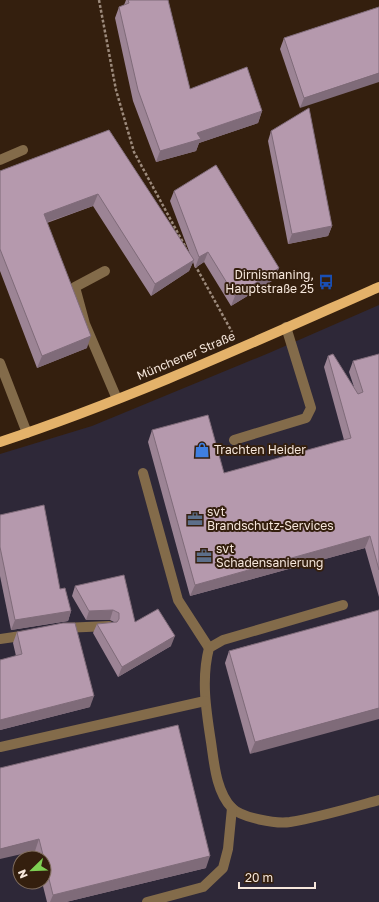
<svg xmlns="http://www.w3.org/2000/svg" width="379" height="902" viewBox="0 0 379 902" font-family="'Golos Text',sans-serif">
<style>
.commercial{fill:#2e2838;fill-rule:evenodd}
.lines{fill:none;stroke-linecap:round;stroke-linejoin:round}
.path{stroke:#9c8a7c;stroke-width:2.5;stroke-dasharray:3 2;stroke-linecap:butt}
.minor{stroke:#836b4a;stroke-width:10}
.major{stroke:#e4b26a;stroke-width:10}
.wall{fill:#9c8495}
.shaded-wall{fill:#7f6b79}
.building{fill:#b599ad;stroke:#7f6b79}
.labels{text-anchor:middle;stroke-width:4;stroke-linejoin:round;paint-order:stroke}
.poi-label{font-size:12px;fill:#f6e7dc;stroke:#341f0e;text-anchor:start}
.street-label{font-size:12px;fill:#f6e7dc;stroke:#341f0e}
</style>
<rect width="100%" height="100%" fill="#341f0e"/>
<!-- commercial -->
<path class="commercial" d="M379 305V902H0V454L92 426 269 353ZM20 858H44V882H20Z"/>
<g class="lines">
<!-- path -->
<g class="path">
<path d="M99 0 116 90 134 152 186 248"/>
<path d="M195 265 232 332"/>
</g>
<!-- minor -->
<g class="minor">
<path d="M0 160 23 150"/>
<path d="M105 271 75 287 85 324 117 399"/>
<path d="M0 363 27 433"/>
<path d="M234 440 306 418 311 408 286 327"/>
<path d="M143 473 178 600 209 648"/>
<path d="M343 605 223 640 209 648C201 679 206 710 211 742 214 762 216 792 232 808 242 818 276 824 290 822 320 817 350 808 379 800"/>
<path d="M63 628 109 626"/>
<path d="M0 639 28 635"/>
<path d="M0 747 205 701"/>
<path d="M147 902 203 887 223 868 228 849 232 808"/>
</g>
<!-- major -->
<path class="major" d="M0 442C130 399 254 342 379 287"/>
</g>
<!-- wall -->
<g class="wall">
<path d="M126 0H168L190 89 262 111 258 123 199 143 196 151 156 162 133 101 115 18 119 7 124 5Z"/>
<path d="M379 7 300 108 280 49 284 38Z"/>
<path d="M109 130 190 254 170 201 174 191 275 279 231 306 204 262 195 268 193 262 189 271 151 296 93 206 47 223 87 348 37 368 0 271V171Z"/>
<path d="M271 131 332 226 328 236 288 244 268 141Z"/>
<path d="M379 354V597L365 548 190 596 148 442 152 430 224 473 344 440 324 367 328 356 354 387 349 372 353 361Z"/>
<path d="M0 515 60 589 71 611 68 621 11 630 0 576Z"/>
<path d="M75 586 135 622 171 646 118 677 93 633 97 624 114 622 110 620H86L72 596Z"/>
<path d="M379 610 250 754 225 663 229 651Z"/>
<path d="M17 632 90 707 0 730V660L16 656 13 643Z"/>
<path d="M0 768 206 868 66 902H47L42 882H44V858H37L35 851Z"/>
</g>
<!-- shaded-wall -->
<g class="shaded-wall">
<path d="M379 73V82L300 108 304 98Z"/>
<path d="M262 111 258 123 199 143 196 151 156 162 160 151 197 133Z"/>
<path d="M98 194 93 206 39 225 44 214Z"/>
<path d="M332 226 328 236 288 244 292 234Z"/>
<path d="M208 252 204 262 195 268 199 257Z"/>
<path d="M194 260 189 271 151 296 155 284Z"/>
<path d="M279 268 275 279 231 306 235 296Z"/>
<path d="M91 336 87 348 37 368 42 356Z"/>
<path d="M370 536 365 548 190 596 195 585Z"/>
<path d="M113 610 110 620H86L89 611Z"/>
<path d="M71 611 68 621 11 630 15 620Z"/>
<path d="M175 636 171 646 118 677 122 667Z"/>
<path d="M94 696 90 707 0 730V720Z"/>
<path d="M379 708V719L250 754 255 742Z"/>
<path d="M39 839 35 851 0 859V849Z"/>
<path d="M210 856 206 868 66 902H50L53 895Z"/>
</g>
<!-- building -->
<g class="building">
<path d="M128 0H168L190 89 247 67 262 111 197 133 201 139 160 151 138 90 119 7 129 3Z"/>
<path d="M379 7V73L304 98 284 38Z"/>
<path d="M309 108 332 226 292 234 271 131Z"/>
<path d="M109 130 194 260 155 284 98 194 44 214 91 336 42 356 0 249V171Z"/>
<path d="M216 165 279 268 235 296 208 252 199 257 174 191Z"/>
<path d="M333 354 358 394 363 392 353 361 379 354V570L370 536 195 585 152 430 208 415 224 473 351 438 328 356Z"/>
<path d="M44 505 60 589 65 588 71 611 15 620 0 547V515Z"/>
<path d="M124 575 135 622 158 609 175 636 122 667 97 624 117 622 119 619V613L113 610 89 611 75 586Z"/>
<path d="M379 610V708L255 742 229 651Z"/>
<path d="M63 623H75L94 696 0 720V660L22 654 17 632Z"/>
<path d="M178 725 210 856 53 895 39 839 0 849V768Z"/>
</g>
<!-- icons -->
<defs>
<g id="bus-bare" transform="scale(1.2)"><path d="M-5-6H5V4H4V6H2V4H-2V6H-4V4H-5ZM-3.5-4V0h7V-4ZM-3.5 1.2v1.5H-2V1.2ZM2 1.2v1.5H3.5V1.2Z" fill="#1a4fb4" stroke="#341f0e" stroke-width="2.5" paint-order="stroke"/></g>
<g id="shop-bare" transform="scale(1.2)"><path d="M-5-2.5h2.3a2.7 3.5 0 0 1 5.4 0H5L5.5 6h-11ZM-1.5-2.5h3a1.5 2.3 0 0 0-3 0Z" fill="#3f7fe0" stroke="#341f0e" stroke-width="2.5" paint-order="stroke"/></g>
<g id="office-bare" transform="scale(1.2)"><path d="M-6-3h4V-5.5h4V-3h4V5H-6ZM-1-4.5V-3h2v-1.5ZM-6 0V1H6V0Z" fill="#5c6f8a" stroke="#341f0e" stroke-width="2.5" paint-order="stroke"/></g>
</defs>
<g fill-rule="evenodd">
<use href="#bus-bare" x="326" y="282"/>
<use href="#shop-bare" x="202" y="450"/>
<use href="#office-bare" x="195" y="519"/>
<use href="#office-bare" x="204" y="556"/>
</g>
<g class="labels">
<!-- poi labels -->
<g class="poi-label">
<text x="314" y="279" text-anchor="end">Dirnismaning,<tspan x="314" dy="14">Hauptstraße 25</tspan></text>
<text x="214" y="454">Trachten Heider</text>
<text x="207" y="516">svt<tspan x="207" dy="14">Brandschutz-Services</tspan></text>
<text x="216" y="553">svt<tspan x="216" dy="14">Schadensanierung</tspan></text>
</g>
<!-- street labels -->
<g class="street-label">
<text transform="translate(186 356) rotate(-23)" y="4">Münchener Straße</text>
</g>
</g>
<!-- north arrow -->
<g transform="translate(32 870) rotate(247)"><circle r="19" fill="#341f0e" stroke="#826f60"/>
<path d="M0-3L7 15L0 10L-7 15Z" fill="#7ed053"/>
<text y="-6" font-size="11" font-weight="bold" text-anchor="middle" fill="#f6e7dc">N</text>
</g>
<!-- scale -->
<path d="M239 882v6h76v-6" fill="none" stroke="#f6e7dc" stroke-width="2"/>
<text x="245" y="882" font-size="12" fill="#f6e7dc" stroke="#341f0e" stroke-width="3" paint-order="stroke">20 m</text>
</svg>
